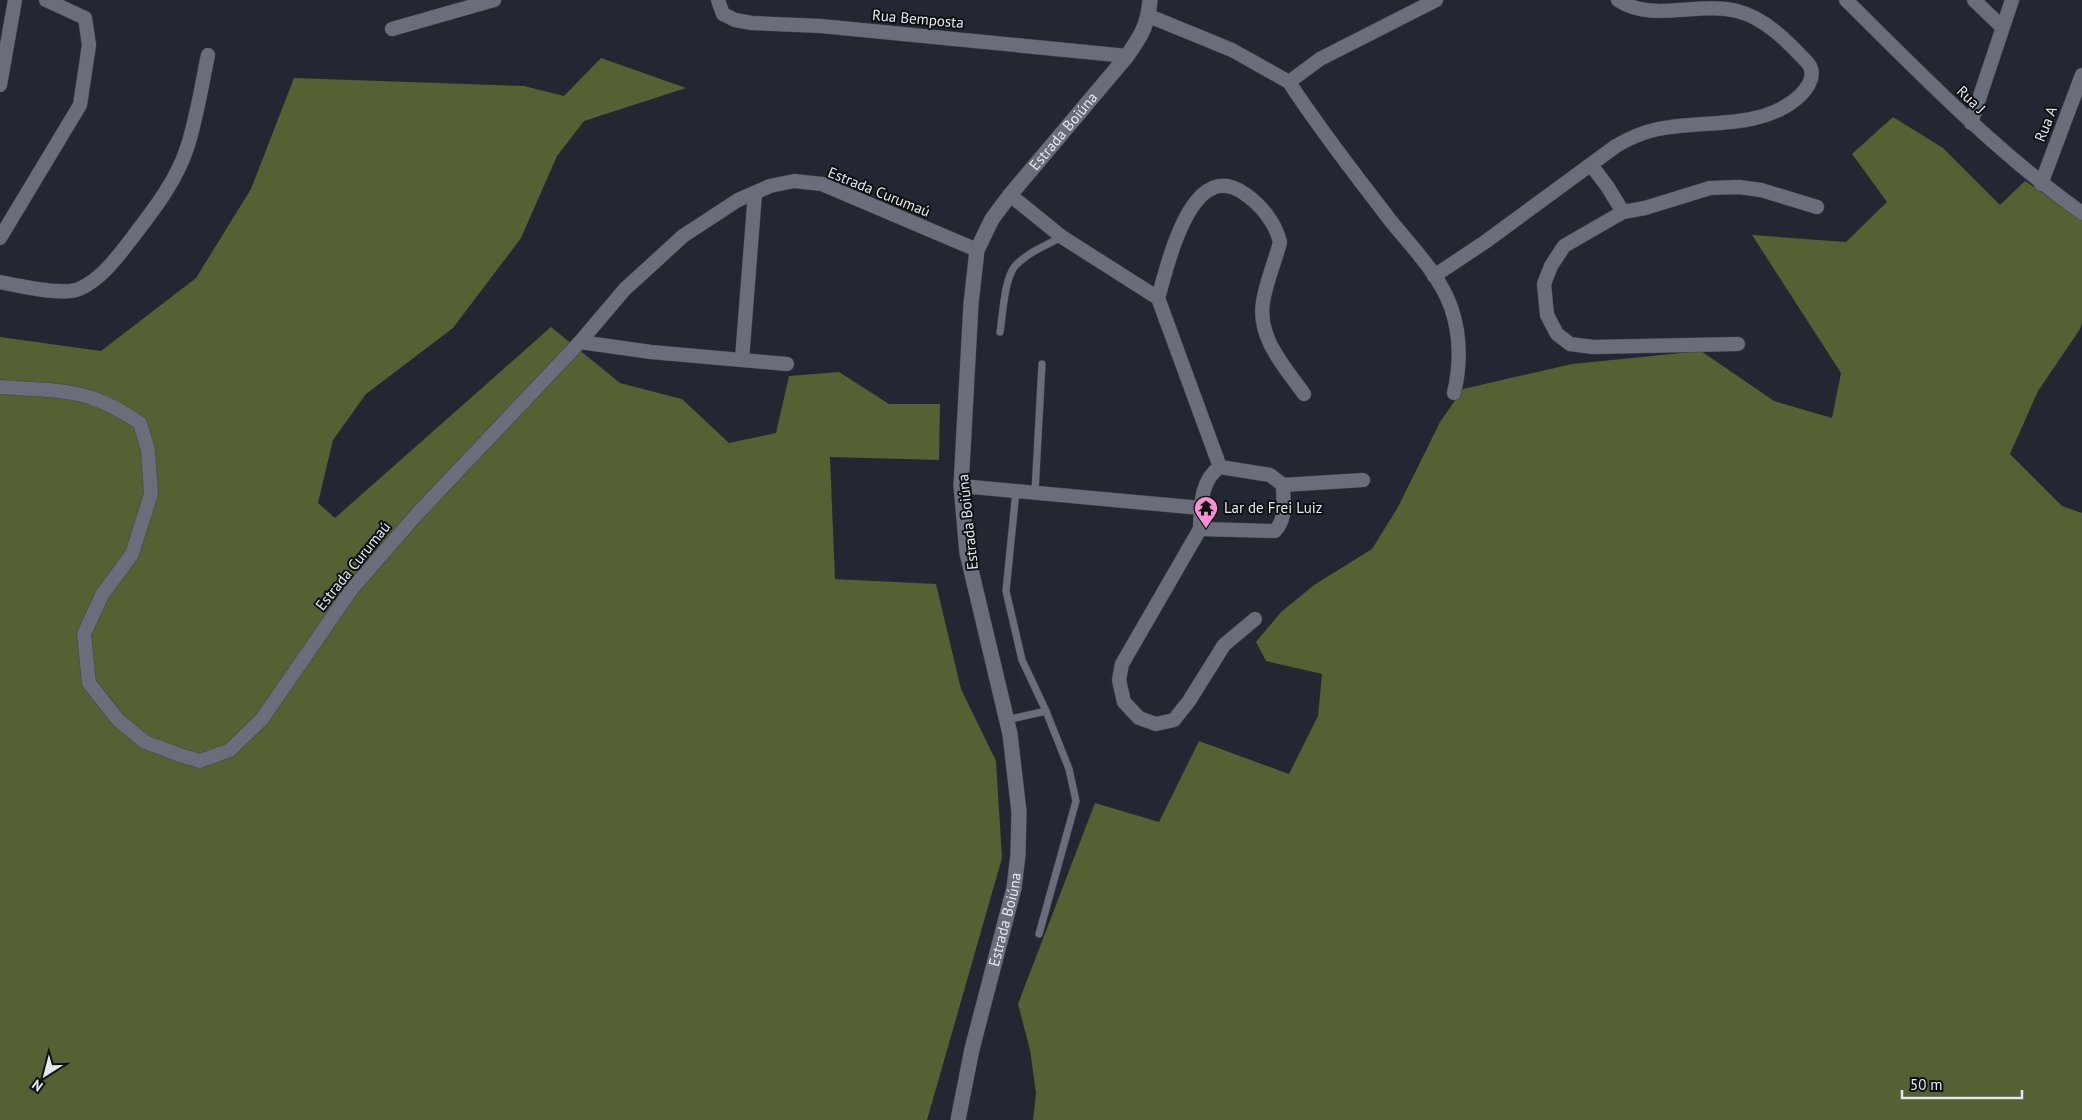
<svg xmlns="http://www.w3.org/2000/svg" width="2082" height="1120" viewBox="0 0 2082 1120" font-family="'PT Sans',sans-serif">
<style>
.forest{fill:#536133}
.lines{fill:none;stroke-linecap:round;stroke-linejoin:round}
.service-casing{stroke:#40444c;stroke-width:8}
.minor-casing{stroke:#40444c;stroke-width:15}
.tertiary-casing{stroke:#40444c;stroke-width:16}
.service{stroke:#696e7a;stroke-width:7}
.minor{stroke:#696e7a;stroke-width:14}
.tertiary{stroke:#696e7a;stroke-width:15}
.labels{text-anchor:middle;stroke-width:4;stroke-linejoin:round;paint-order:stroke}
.street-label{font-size:15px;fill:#e5e8ef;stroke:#0e1014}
.poi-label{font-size:15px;fill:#e5e8ef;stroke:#0e1014;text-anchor:start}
</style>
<rect width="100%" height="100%" fill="#232731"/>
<!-- forest -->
<g class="forest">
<path d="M601 58 686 88 584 121 557 156 521 238 453 328 366 394 333 440 318 503 335 518 551 327 620 383 682 399 729 443 776 433 789 376 839 372 889 404H940L939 460 830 457 835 579 936 584 961 689 996 761 1002 858 927 1120H0V337L101 351 196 278 251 189 294 78 524 86 564 96Z"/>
<path d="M1893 117 1943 148 2000 205 2025 181 2082 219V323L2080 329 2038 391 2010 454 2062 506 2082 513V1120H1033L1036 1093 1030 1050 1018 1004 1095 803 1159 822 1199 741 1289 774 1318 716 1322 674 1266 661 1256 642 1281 612 1314 585 1372 549 1398 507 1440 422 1463 389 1572 364 1701 351 1774 401 1832 418 1841 373 1752 235 1846 242 1887 202 1852 154Z"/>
</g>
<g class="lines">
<!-- service casing -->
<g class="service-casing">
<g id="service">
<path d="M1000 332C1003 314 1004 280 1015 266 1027 253 1046 245 1062 237"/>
<path d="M1016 491 1006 591 1022 660 1046 711 1069 769 1076 801 1039 934"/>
<path d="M1035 492 1042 364"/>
<path d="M1007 720 1046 711"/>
</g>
</g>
<!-- minor casing -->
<g class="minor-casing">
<g id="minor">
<path d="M718 0 723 14 735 20 752 23 821 26 1127 56"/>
<path d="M1846 0C1922 75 1995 151 2082 213"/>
<path d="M1974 0 2002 27"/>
<path d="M1149 16 1232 50 1289 82 1320 59 1436 0"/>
<path d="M392 29 494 0"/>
<path d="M1289 82C1320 130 1355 174 1390 220 1411 246 1439 274 1451 307 1461 336 1461 363 1454 393"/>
<path d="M0 85 15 0"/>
<path d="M1971 123 2012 0"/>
<path d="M1591 165 1607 186 1623 212 1645 208 1710 188 1739 187 1761 190 1817 207"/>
<path d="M2041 184 2082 75"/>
<path d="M1010 195 1062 237 1158 298 1220 467"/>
<path d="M1623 212 1564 246 1551 266 1544 284 1547 315 1557 334 1570 344 1593 347 1738 344"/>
<path d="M0 238 80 105 89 45 85 18 46 0"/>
<path d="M1434 276 1485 242 1616 146C1628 139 1640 133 1654 130 1700 119 1757 131 1796 99 1807 90 1819 74 1806 61 1787 41 1765 18 1737 11 1699 1 1652 23 1618 0"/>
<path d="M0 282C19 286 62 296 79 289 100 280 116 259 129 242 152 212 177 181 188 145 197 116 202 84 208 55"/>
<path d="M1158 298C1168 265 1191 155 1245 194 1261 205 1275 222 1280 242 1275 262 1266 282 1263 302 1257 338 1285 367 1304 394"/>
<path d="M580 342 651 352 787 364"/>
<path d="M742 359 755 193"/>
<path d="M0 387C26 389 69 389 92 398 110 404 125 413 140 423L148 450 151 494 132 554 102 595 84 634 89 683 118 720 145 742 180 755 200 761 230 750 262 719 351 590 417 514 580 342 625 289 659 258 683 236 738 200 770 186 794 181 822 184 977 250"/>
<path d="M1220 467 1270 475 1283 485C1283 502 1287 518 1275 531L1200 529C1201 507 1200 480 1220 467Z"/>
<path d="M1283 485 1363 480"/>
<path d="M961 486 1201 508"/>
<path d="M1200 529 1122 664 1119 680 1124 702 1139 718 1156 724 1174 720 1189 701 1224 645 1255 619"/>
</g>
</g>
<!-- tertiary casing -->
<g class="tertiary-casing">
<g id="tertiary">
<path id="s1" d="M958 1120 972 1049 1014 888 1018 855 1019 812 1010 734 967 553 961 486 971 304 977 250 992 219 1010 195 1127 56C1141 36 1148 25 1150 0"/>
</g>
</g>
<!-- service -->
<use href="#service" class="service"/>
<!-- minor -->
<use href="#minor" class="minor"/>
<!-- tertiary -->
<use href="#tertiary" class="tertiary"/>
</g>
<!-- icons -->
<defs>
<g id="temple-pin" transform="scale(1.25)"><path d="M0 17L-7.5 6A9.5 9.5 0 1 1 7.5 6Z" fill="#f690d0" stroke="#0e1014"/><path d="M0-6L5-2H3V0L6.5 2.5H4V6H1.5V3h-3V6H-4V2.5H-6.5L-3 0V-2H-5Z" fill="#111"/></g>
</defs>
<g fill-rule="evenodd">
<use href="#temple-pin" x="1206" y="508"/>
</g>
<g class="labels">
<!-- street labels -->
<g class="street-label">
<text transform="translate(918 19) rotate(5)" y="5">Rua Bemposta</text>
<text transform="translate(1971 100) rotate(44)" y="5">Rua J</text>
<text transform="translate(2046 124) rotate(-69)" y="5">Rua A</text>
<text dy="5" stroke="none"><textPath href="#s1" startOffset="1031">Estrada Boiúna</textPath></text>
<text transform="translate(879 192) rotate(22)" y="5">Estrada Curumaú</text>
<text transform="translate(968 522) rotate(-96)" y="5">Estrada Boiúna</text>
<text transform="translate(353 566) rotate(-51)" y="5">Estrada Curumaú</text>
<text dy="5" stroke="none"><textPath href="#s1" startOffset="206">Estrada Boiúna</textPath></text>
</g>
<!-- poi labels -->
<g class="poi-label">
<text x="1224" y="513">Lar de Frei Luiz</text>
</g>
</g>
<!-- north arrow -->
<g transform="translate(45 1075) rotate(216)" stroke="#0e1014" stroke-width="4" paint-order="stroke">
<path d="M0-4L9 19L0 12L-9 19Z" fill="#e5e8ef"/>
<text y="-8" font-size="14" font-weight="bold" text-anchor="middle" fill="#e5e8ef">N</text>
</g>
<!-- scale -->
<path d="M1902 1090v8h120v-8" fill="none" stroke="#e5e8ef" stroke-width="2.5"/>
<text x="1910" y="1090" font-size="15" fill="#e5e8ef" stroke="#0e1014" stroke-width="4" paint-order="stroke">50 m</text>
</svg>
